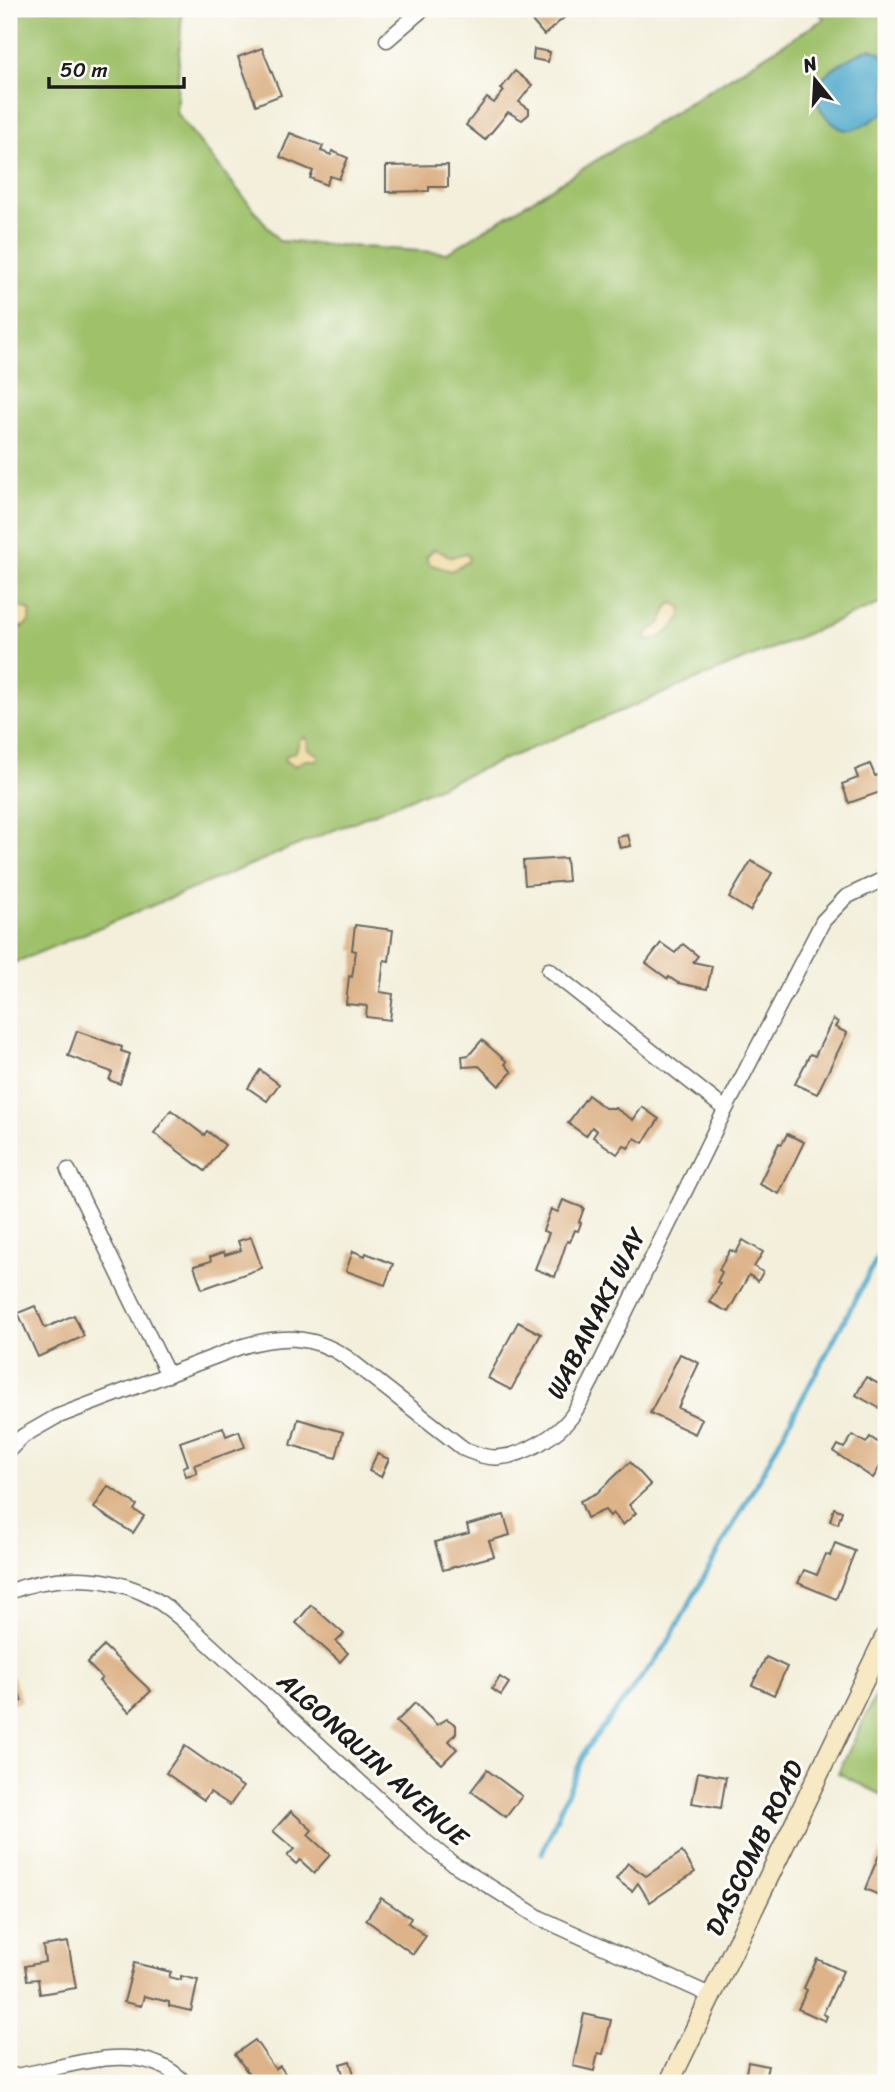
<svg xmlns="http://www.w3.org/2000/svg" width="895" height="2092" viewBox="0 0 895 2092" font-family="Sriracha,sans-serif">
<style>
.green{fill:#9fc16a;stroke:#5e6e43;stroke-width:2}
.sand{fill:#eeda9e;stroke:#857b5d;stroke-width:2}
.water{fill:#4ba8ca;stroke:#346273;stroke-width:2}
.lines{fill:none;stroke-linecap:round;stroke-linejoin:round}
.stream{stroke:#4ba8ca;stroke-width:5}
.building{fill:#ddb489}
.street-casing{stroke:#67665f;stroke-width:17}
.secondary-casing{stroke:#67665f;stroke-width:22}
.street{stroke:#fff;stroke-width:14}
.secondary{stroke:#f6e9c3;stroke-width:19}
.labels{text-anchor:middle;stroke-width:6;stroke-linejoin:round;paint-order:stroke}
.street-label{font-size:26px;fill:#1c1c1c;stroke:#fdfcf7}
</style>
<rect width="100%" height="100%" fill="#fdfcf7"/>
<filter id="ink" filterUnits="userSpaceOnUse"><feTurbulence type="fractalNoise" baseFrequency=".0143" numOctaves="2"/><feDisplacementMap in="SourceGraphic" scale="14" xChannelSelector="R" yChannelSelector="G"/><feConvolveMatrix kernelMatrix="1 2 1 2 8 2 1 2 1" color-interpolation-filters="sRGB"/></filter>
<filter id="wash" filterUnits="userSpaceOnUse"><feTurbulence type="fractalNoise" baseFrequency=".00686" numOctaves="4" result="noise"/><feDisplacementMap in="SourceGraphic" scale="28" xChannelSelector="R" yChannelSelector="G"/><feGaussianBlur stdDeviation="1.57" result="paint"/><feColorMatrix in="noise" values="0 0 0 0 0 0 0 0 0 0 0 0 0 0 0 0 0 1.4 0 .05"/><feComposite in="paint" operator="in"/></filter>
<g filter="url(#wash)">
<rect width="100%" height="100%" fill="#f3efdb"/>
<!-- green -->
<g class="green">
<path d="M9 9H182L176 113 279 241 447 253 824 19 817 9H886V601L9 965Z"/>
<path d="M886 1674V1797L838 1773Z"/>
</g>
<!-- sand -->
<g class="sand">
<path d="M434 549 451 557 466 553 469 558 468 562 451 571 429 564 426 557Z"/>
<path d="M9 598 14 606 28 609 31 612 29 622 23 627H16L9 621Z"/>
<path d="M674 603 682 608C682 624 663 639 648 641L646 638 647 633 661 623 668 606Z"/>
<path d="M304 737 307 740 308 749 318 755V760H305L295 766 285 761 284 757 296 751 300 739Z"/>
</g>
<!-- water -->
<path class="water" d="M871 49 881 53 886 61V111C875 118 861 130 847 130 831 129 809 100 817 85 822 73 859 51 871 49Z"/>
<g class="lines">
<!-- stream -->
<path class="stream" d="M542 1853 586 1749 664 1649 765 1468 886 1242"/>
</g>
<g id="blocks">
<!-- building -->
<g class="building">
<path d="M532 9H574L544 35 526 14Z"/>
<path d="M262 48 281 95 256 105 238 57Z"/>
<path d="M534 49 550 52 548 62 533 59Z"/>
<path d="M515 71 532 85 519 102 529 109V114L522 120 508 112 485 140 466 125 487 98 494 103 504 91 501 89Z"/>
<path d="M290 133 323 146 321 151 331 155 332 151 348 158 339 179 330 176 326 185 310 178 313 171 280 157Z"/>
<path d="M448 165V187H429V191L386 192V166Z"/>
<path d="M870 764 875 776 886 772V798L882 800 880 792 849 803 842 784 858 778 855 770Z"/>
<path d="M628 835 631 846 620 848 617 837Z"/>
<path d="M566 858 568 881 525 885 523 861Z"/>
<path d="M751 861 772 873 750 911 729 898Z"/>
<path d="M355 925 393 930 389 961 384 960 380 992 393 994 390 1020 366 1017 367 1006 346 1004 349 976 352 977 356 951 352 950Z"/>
<path d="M661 943 675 953 683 944 698 956 693 962 712 966 707 989 678 983 669 977 668 979 646 963Z"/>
<path d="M833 1019 838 1022 835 1027 847 1033 817 1094 795 1084 810 1054 815 1056Z"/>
<path d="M77 1031 122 1047 121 1051 130 1054 120 1084 109 1080 112 1072 68 1056Z"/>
<path d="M482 1040 507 1062 505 1064 512 1072 499 1086 479 1066 463 1067 462 1056 469 1055Z"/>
<path d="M260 1070 279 1084 267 1101 248 1088Z"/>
<path d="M588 1095 605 1108H615L633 1120 642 1107 659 1119 643 1143 635 1138 628 1148 624 1145 617 1154 593 1137 597 1131 592 1127 586 1136 568 1123Z"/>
<path d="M171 1110 204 1135 207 1131 225 1145 205 1171 154 1133Z"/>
<path d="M787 1134 804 1142 779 1194 759 1184 779 1143 782 1144Z"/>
<path d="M563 1200 584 1208 579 1222 581 1223 578 1231 575 1230 570 1242 567 1241 555 1277 535 1269 549 1233 543 1231 551 1209 558 1212Z"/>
<path d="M251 1237 262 1268 202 1289 194 1266 211 1261 210 1257 224 1252 225 1255 241 1250 238 1241Z"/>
<path d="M743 1240 763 1252 754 1267 763 1272 758 1281 749 1275 728 1312 709 1302 720 1284 717 1282 722 1272 719 1270 730 1250 736 1253Z"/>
<path d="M353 1251 365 1256 366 1253 393 1264 385 1285 346 1271Z"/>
<path d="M35 1306 45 1328 74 1315 84 1336 38 1357 18 1313Z"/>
<path d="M518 1322 541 1334 511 1390 488 1378Z"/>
<path d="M680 1354 699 1363 678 1408 702 1419 695 1434 650 1413Z"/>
<path d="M866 1377 886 1388V1395L879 1408 856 1395Z"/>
<path d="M298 1419 343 1432 336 1458 291 1445Z"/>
<path d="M223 1427 226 1436 239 1431 245 1447 194 1465 197 1473 186 1476 183 1467 188 1465 180 1442Z"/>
<path d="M853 1435 866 1443 870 1437 886 1448V1457L873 1478 834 1452 838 1445 844 1448Z"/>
<path d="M377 1454 389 1459 381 1477 369 1471Z"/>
<path d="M630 1462 651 1485 629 1505 636 1513 623 1525 613 1513 610 1516 605 1510 587 1518 580 1501 597 1493Z"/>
<path d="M108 1486 137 1505 134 1510 144 1516 133 1533 94 1508Z"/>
<path d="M834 1508 842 1511 838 1524 830 1521Z"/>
<path d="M504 1515 510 1535 489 1541 494 1556 443 1570 435 1542 469 1533 467 1525Z"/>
<path d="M835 1543 855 1551 836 1599 798 1583 804 1570 817 1575 826 1554 830 1556Z"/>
<path d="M311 1605 344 1634 336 1642 348 1653 340 1662 296 1623Z"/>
<path d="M104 1646 151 1691 129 1712 99 1681 102 1678 87 1663Z"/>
<path d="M766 1657 787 1667 774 1695 752 1685Z"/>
<path d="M13 1676 22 1701 9 1706V1678Z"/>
<path d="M500 1677 509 1683 501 1695 492 1689Z"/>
<path d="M415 1703 437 1725 447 1719 456 1725V1733L449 1741 457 1749 442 1764 396 1722Z"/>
<path d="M185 1746 243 1787 230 1805 210 1792 204 1800 166 1773Z"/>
<path d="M487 1770 522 1796 506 1817 471 1791Z"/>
<path d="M698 1772 726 1777 721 1808 692 1803Z"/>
<path d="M291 1811 312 1830 308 1835 330 1855 314 1873 300 1860 296 1864 287 1856 294 1849 273 1831Z"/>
<path d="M886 1838V1898L865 1889Z"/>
<path d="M682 1852 695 1872 650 1902 638 1883 632 1891 616 1879 628 1863 646 1876Z"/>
<path d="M381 1898 411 1918 408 1923 426 1936 413 1954 366 1920Z"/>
<path d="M68 1942 76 1988 40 1994 38 1979 27 1980 25 1966 45 1962 43 1946Z"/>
<path d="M817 1959 843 1971 823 2014 827 2016 825 2021 798 2009 807 1990 804 1988Z"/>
<path d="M134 1963 171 1972 169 1977 181 1980V1976L198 1980 191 2011 169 2006V2002L144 1996 141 2006 124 2002Z"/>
<path d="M584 2014 611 2020 603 2054 598 2053 594 2071 573 2066Z"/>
<path d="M255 2040 275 2069 280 2066 291 2082 255 2083 235 2054Z"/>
<path d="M350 2061 354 2074 344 2077 340 2064Z"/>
<path d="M748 2062 768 2066 764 2083H744Z"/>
</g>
</g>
</g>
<g filter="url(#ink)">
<use href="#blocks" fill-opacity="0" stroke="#67665f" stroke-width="2"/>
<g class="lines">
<!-- street casing -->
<g class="street-casing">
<g id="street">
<path d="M387 40 423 9"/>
<path d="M549 970 725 1109"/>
<path d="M68 1170 168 1375"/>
<path d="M9 1450 23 1436 56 1417 240 1347C280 1335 311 1334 346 1357L464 1449C476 1454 488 1459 501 1457 525 1455 558 1435 572 1416 579 1405 585 1393 591 1382L719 1122 823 921 846 897 886 878"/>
<path d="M9 1592C50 1575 102 1574 143 1593 163 1602 180 1618 196 1632L420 1837 452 1863 540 1918 712 1996"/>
<path d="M9 2077C64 2070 140 2034 185 2083"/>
</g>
</g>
<!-- secondary casing -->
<g class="secondary-casing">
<path id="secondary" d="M669 2083 886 1635"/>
</g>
<!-- street -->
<use href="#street" class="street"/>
<!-- secondary -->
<use href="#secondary" class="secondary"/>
</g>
</g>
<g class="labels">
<!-- street labels -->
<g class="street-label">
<text transform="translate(596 1313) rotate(-63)" y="9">WABANAKI WAY</text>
<text transform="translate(373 1759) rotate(42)" y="9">ALGONQUIN AVENUE</text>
<text transform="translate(754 1848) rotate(-64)" y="9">DASCOMB ROAD</text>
</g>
</g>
<!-- margin -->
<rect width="895" height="2092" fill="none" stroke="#fdfcf7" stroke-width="35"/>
<!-- north arrow -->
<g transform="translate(815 80) rotate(342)" stroke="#fdfcf7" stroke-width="5" paint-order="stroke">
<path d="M0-5L12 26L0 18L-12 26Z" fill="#1c1c1c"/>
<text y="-10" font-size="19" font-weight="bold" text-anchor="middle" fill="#1c1c1c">N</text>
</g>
<!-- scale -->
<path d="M49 77v10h135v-10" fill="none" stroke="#1c1c1c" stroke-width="3.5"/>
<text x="60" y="77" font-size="21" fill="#1c1c1c" stroke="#fdfcf7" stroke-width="5" paint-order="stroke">50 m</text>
</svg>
